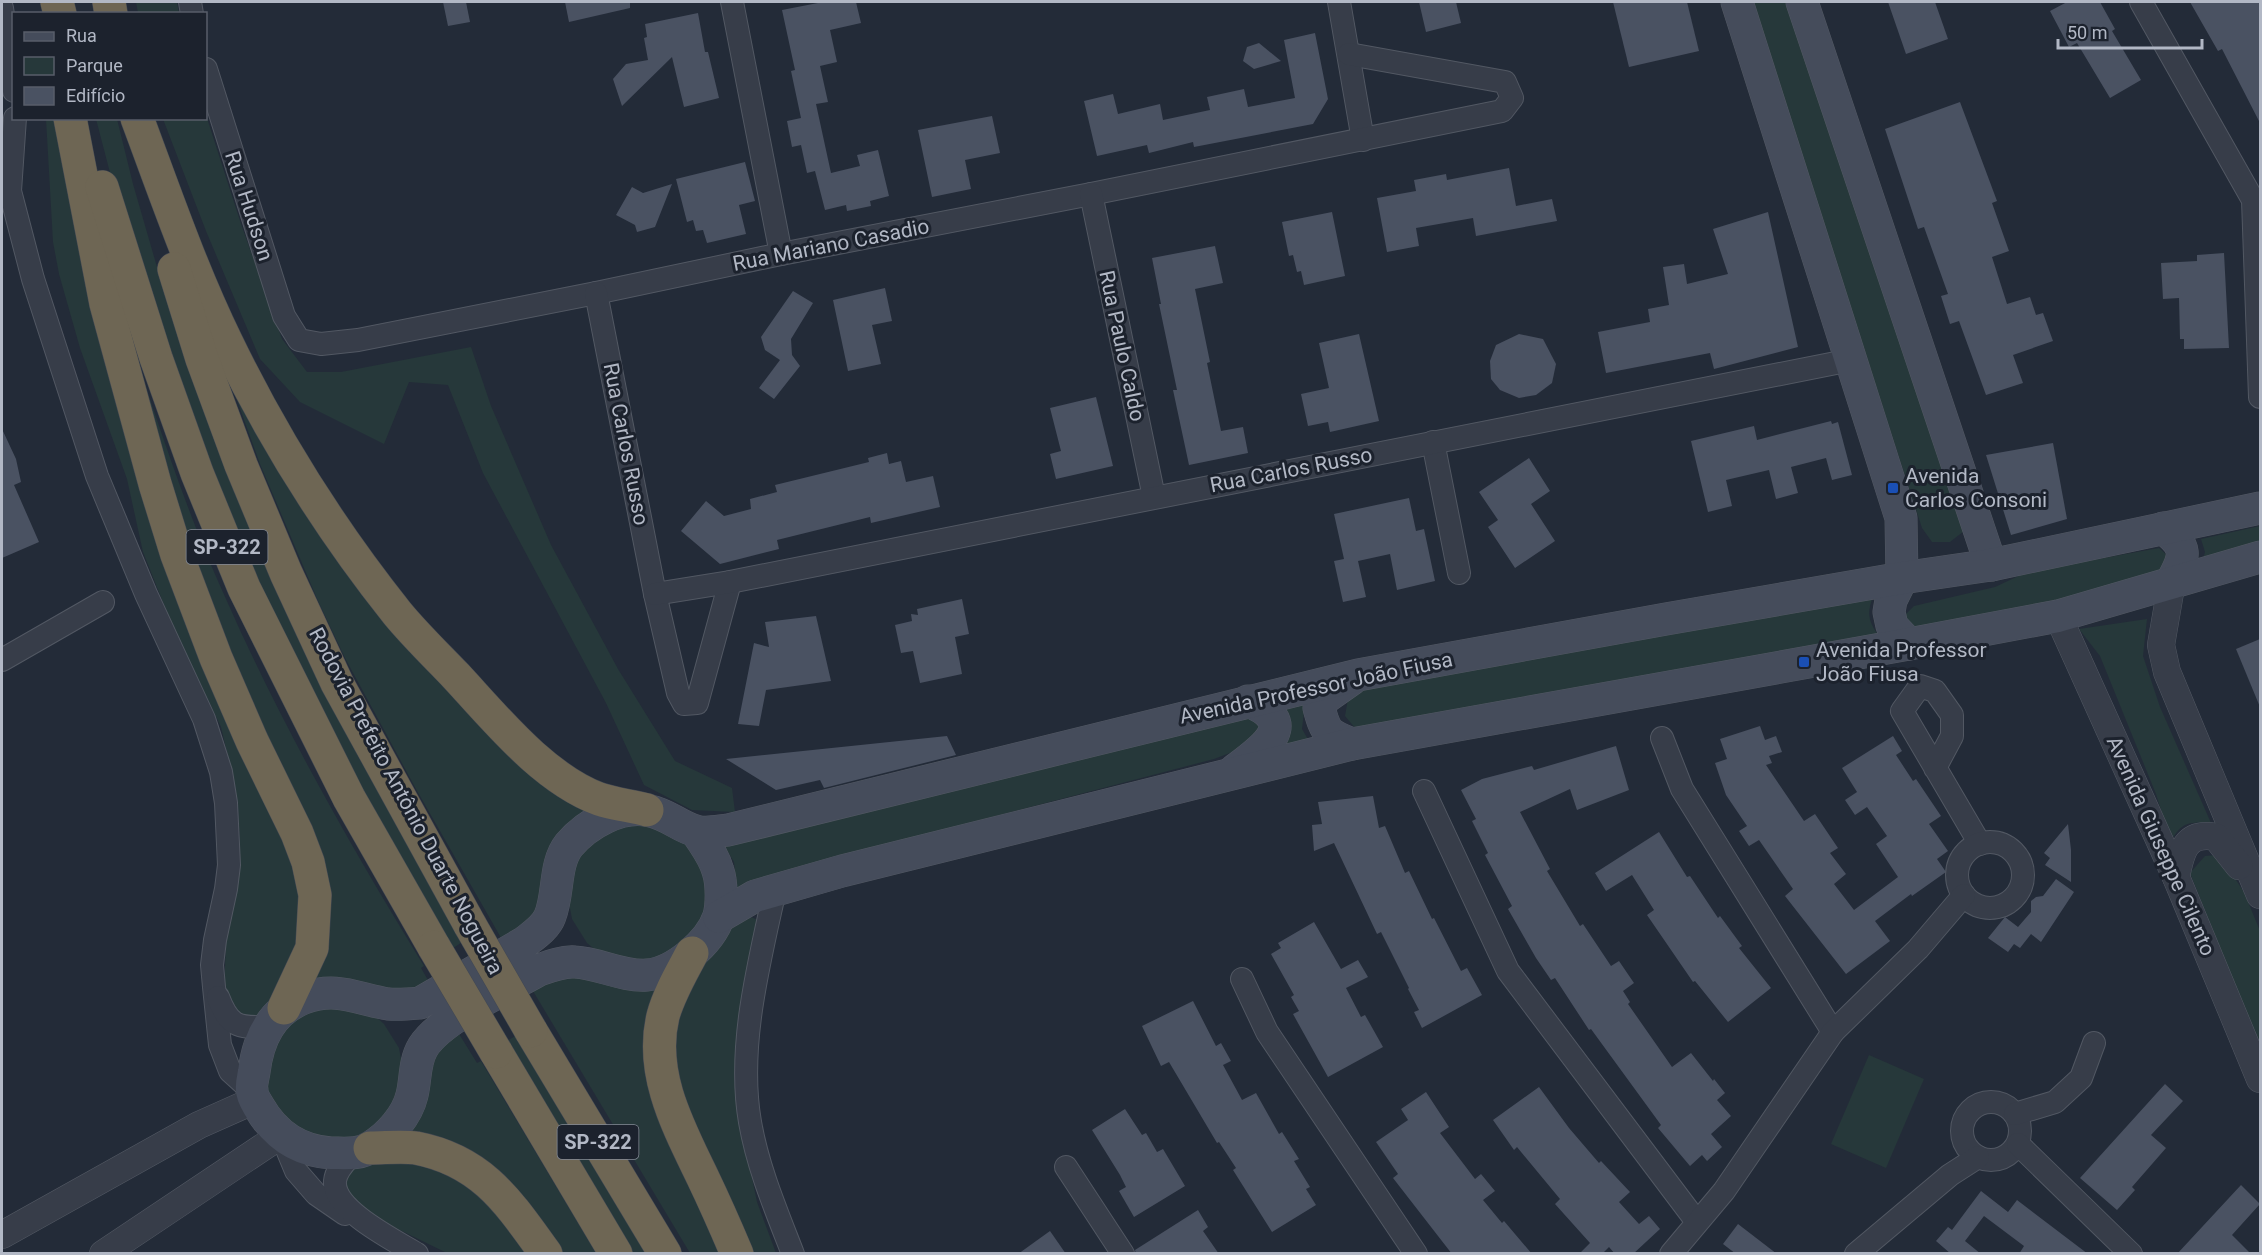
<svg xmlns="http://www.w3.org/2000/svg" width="2262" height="1255" viewBox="0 0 2262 1255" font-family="Roboto,sans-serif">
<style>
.green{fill:#26383a}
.building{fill:#4a5262}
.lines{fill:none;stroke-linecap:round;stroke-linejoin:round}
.minor-casing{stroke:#525863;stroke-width:24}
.tertiary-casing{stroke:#525863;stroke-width:28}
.secondary-casing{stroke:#525863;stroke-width:33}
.motorway-casing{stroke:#424853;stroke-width:34}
.minor{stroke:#373d49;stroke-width:22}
.tertiary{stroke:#373d49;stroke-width:27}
.secondary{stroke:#454c5b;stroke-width:32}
.motorway{stroke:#6e6654;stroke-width:33}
.motorway-bridge-casing{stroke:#424853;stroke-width:34;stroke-linecap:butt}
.motorway-bridge{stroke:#6e6654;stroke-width:33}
.transit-dot{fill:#1a4fb4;stroke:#1c222d;stroke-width:2}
.labels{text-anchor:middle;stroke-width:6;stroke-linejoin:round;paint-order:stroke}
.shield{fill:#1c222d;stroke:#858b97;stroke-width:1.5}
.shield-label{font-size:20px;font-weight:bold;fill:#b2b8c5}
.street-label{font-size:21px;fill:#b2b8c5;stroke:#1c222d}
.poi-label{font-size:21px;fill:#b2b8c5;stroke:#1c222d;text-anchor:start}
</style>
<rect width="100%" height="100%" fill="#232b38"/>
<!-- green -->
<g class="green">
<path d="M136 2H177L179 13H138Z"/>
<path d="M1751 2H1789L1964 531 1950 542H1932L1922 528Z"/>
<path d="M206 115 241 224 282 339 307 372H341L471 347 491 406 551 545 618 669 675 761 732 788 735 812 692 810 644 785 606 703 483 473 448 385 409 382 384 444 300 402 260 359 206 231 163 119 206 118Z"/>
<path d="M46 119H65L82 225 295 855 306 912 282 990 258 1015 248 1017 240 1016 224 991 226 942 238 886 240 846 238 803 229 761 221 727 170 620 143 552 127 479 80 348 59 274 53 242Z"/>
<path d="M96 119H117L133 184 157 267 215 441 312 666 359 758 464 941 450 950 341 766 231 532 114 188Z"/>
<path d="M124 323C156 415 185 510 226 599 282 726 351 847 424 966L421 968 433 989 418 994 308 987 315 970 264 730 203 589Z"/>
<path d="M224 364 280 461 595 810 537 914 504 943 416 789 345 658 318 601 260 464Z"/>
<path d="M2260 526V556L2200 570 2205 552 2201 539Z"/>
<path d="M2159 548 2169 557V568L2043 610 1907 628 1905 615 1914 606 1995 587 2027 572Z"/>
<path d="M1873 597C1866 614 1869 623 1880 637L1361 735 1345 716 1348 699 1365 684Z"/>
<path d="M2147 619 2143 656 2160 707 2211 823C2191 822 2181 821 2171 842L2156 794 2100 656 2079 629Z"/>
<path d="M1305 704 1302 729 1310 743 1280 749V710Z"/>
<path d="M1248 710 1264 723 1256 743 1214 759 770 875 737 891 734 862 721 841Z"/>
<path d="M653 824 689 844 708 881 709 895 697 934 651 964 598 952 587 943 572 919 567 892 580 853 612 827Z"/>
<path d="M2219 855 2244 892 2260 931V1047L2190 873 2205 856Z"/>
<path d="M751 917 760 921 745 1144 757 1202 776 1253H750L676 1091 673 1021 720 936 734 924Z"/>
<path d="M552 975 666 982 653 1019 728 1253H690L530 986Z"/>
<path d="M321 1004 374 1015 384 1024 399 1048 404 1075 383 1125 346 1144 293 1132 264 1086 275 1033Z"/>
<path d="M456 1029 477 1063 481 1061 596 1253H557L401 1137 425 1095 436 1055Z"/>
<path d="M519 1034 650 1253H628L503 1043Z"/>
<path d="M1869 1055 1924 1079 1886 1168 1831 1144Z"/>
<path d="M389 1156 474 1181 538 1253H447L367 1214 342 1184 353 1164Z"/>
</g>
<!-- building -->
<g class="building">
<path d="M443 2H466L470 22 448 26Z"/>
<path d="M565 2H630V8L569 22Z"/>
<path d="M823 2H856L861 23 830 30 837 62 820 66 828 102 816 104 831 173 860 166 857 155 878 150 889 196 870 201 871 206 847 211 846 205 825 210 815 171 807 173 801 145 792 147 787 121 801 118 791 71 795 70 782 10Z"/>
<path d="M1419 2H1456L1461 23 1426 32Z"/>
<path d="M1613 2H1687L1699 51 1629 67Z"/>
<path d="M1888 2H1935L1948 39 1906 54Z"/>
<path d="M2067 2H2100L2115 29 2112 31 2141 80 2110 98 2077 43 2069 47 2050 11Z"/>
<path d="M2190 2H2260V123L2222 49 2218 51Z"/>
<path d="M698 13 705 52H708L719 98 684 107 672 57 622 106 613 79 626 64 648 60 644 38 647 37 645 24Z"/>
<path d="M1315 33 1328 99 1313 124 1194 147 1193 142 1149 153 1147 145 1097 156 1084 101 1113 94 1118 114 1160 104 1163 120 1210 110 1207 97 1244 89 1248 107 1295 98 1284 40Z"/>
<path d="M1259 43 1281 61 1254 69 1243 61 1247 47Z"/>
<path d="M1960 102 1997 201 1992 203 2009 251 1992 257 2007 304 2030 297 2036 315 2043 313 2053 341 2013 355 2023 383 1986 395 1959 321 1950 324 1941 296 1948 294 1924 227 1918 229 1885 129Z"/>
<path d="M992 116 1000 153 965 160 971 189 932 197 918 130Z"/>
<path d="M745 162 755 201 739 205 746 234 707 243 703 230 696 231 693 220 687 222 676 179Z"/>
<path d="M1509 168 1516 206 1552 199 1557 221 1476 236 1473 218 1416 228 1419 246 1387 252 1377 198 1416 191 1414 180 1446 174 1447 180Z"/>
<path d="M672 184 655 227 637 232 635 225 616 215 632 187 643 193Z"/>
<path d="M1332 212 1345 276 1304 285 1301 271 1297 272 1293 255 1289 256 1282 222Z"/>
<path d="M1768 212 1798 347 1714 369 1710 353 1606 373 1598 332 1650 322 1648 309 1669 305 1663 267 1684 264 1687 284 1728 274 1713 229Z"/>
<path d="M1215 246 1223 283 1195 289 1210 362 1207 363 1221 431 1243 427 1248 453 1189 465 1173 390H1177L1159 304H1161L1152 258Z"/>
<path d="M2224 253 2229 348 2184 349V339H2180L2179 298 2163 299 2161 263 2197 261V255Z"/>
<path d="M885 288 892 321 872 325 881 364 848 371 833 300Z"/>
<path d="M793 291 813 303 791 339 792 355 800 366 774 399 759 388 780 360 765 350 761 337Z"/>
<path d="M1359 334 1379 421 1330 432 1328 422 1308 426 1301 394 1329 388 1319 343Z"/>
<path d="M1519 334 1543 339 1556 364 1552 383 1536 395 1519 398 1500 390 1491 379 1490 361 1496 345Z"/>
<path d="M1096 397 1113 466 1056 479 1050 454 1061 451 1050 408Z"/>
<path d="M1831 421 1832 424 1838 422 1852 475 1832 480 1826 458 1791 467 1798 493 1776 499 1769 470 1726 480 1732 506 1708 512 1691 441 1754 426 1757 440Z"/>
<path d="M2 429 16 459 21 482 14 485 39 542 2 558Z"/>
<path d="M2053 443 2067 519 2011 535 1986 455Z"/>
<path d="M887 453 889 464 901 461 906 482 933 476 940 507 871 523 870 517 777 540 779 549 720 564 681 531 706 501 724 516 751 509 750 499 777 492 775 485 869 462 868 458Z"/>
<path d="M1529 458 1550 491 1531 504 1555 541 1515 568 1488 527 1498 520 1479 492Z"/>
<path d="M1409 498 1416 531 1424 529 1435 581 1397 590 1390 554 1358 561 1366 597 1343 602 1334 561 1344 559 1334 514Z"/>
<path d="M962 599 969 634 955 637 962 674 920 683 913 651 901 653 895 625 912 621 911 614 918 615 917 609Z"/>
<path d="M816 616 831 681 766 690 759 726 738 724 754 643 769 647 765 622Z"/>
<path d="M2260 639V707L2236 649Z"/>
<path d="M1760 726 1765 740 1776 736 1782 752 1769 756 1772 763 1766 765 1804 821 1815 814 1838 848 1830 853 1846 874 1834 884 1854 910 1898 877 1876 844 1887 836 1867 807 1855 815 1845 800 1857 792 1842 768 1893 736 1902 751 1896 755 1913 781 1916 779 1941 816 1929 824 1948 851 1937 859 1946 872 1912 896 1911 894 1875 921 1890 941 1846 974 1785 896 1793 889 1759 840 1749 846 1739 831 1747 826 1726 795 1715 763 1727 759 1720 739Z"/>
<path d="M947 736 956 755 824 788 820 780 776 790 726 759Z"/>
<path d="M1616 746 1629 790 1577 810 1570 789 1520 812 1550 869 1547 871 1580 926 1583 924 1611 966 1619 961 1634 983 1623 991 1630 1002 1628 1004 1672 1067 1691 1053 1713 1081 1714 1079 1725 1093 1717 1100 1731 1116 1711 1134 1722 1147 1707 1161 1702 1155 1690 1166 1658 1128 1661 1125 1591 1029 1589 1030 1555 978 1551 980 1536 958 1508 909 1512 906 1485 855 1488 853 1472 821 1476 819 1461 790 1482 779 1532 766 1534 770Z"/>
<path d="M1373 796 1379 828 1385 826 1405 873 1409 871 1432 919 1434 918 1461 971 1467 968 1482 995 1422 1028 1414 1012 1419 1010 1408 989 1409 988 1381 932 1377 934 1334 843 1314 851 1312 825 1322 824 1318 802Z"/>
<path d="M2068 824 2071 850V882L2045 865 2050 858 2044 853Z"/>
<path d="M1659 832 1687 877 1690 876 1718 918 1720 916 1742 946 1739 948 1771 988 1728 1022 1695 981 1693 982 1647 915 1654 910 1632 875 1606 891 1595 873Z"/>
<path d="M2056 879 2074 892 2041 942 2031 934 2020 948 2014 944 2008 952 1988 938 2005 917 2018 927 2031 912V901L2036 897 2043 896Z"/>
<path d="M1314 922 1341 969 1358 960 1368 977 1346 988 1361 1017 1365 1015 1383 1047 1328 1077 1293 1014 1299 1011 1291 997 1294 995 1271 954 1281 948 1278 943Z"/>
<path d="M1193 1001 1216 1046 1221 1043 1231 1061 1223 1065 1242 1100 1256 1093 1279 1134 1282 1132 1299 1159 1294 1161 1310 1187 1306 1189 1316 1205 1272 1232 1233 1170 1236 1168 1219 1142 1217 1143 1169 1062 1161 1066 1142 1026Z"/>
<path d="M2165 1084 2183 1101 2151 1135 2166 1148 2132 1187 2135 1190 2117 1210 2080 1178Z"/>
<path d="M1539 1087 1569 1128 1599 1163 1601 1161 1630 1192 1619 1202 1639 1224 1649 1216 1660 1229 1633 1254H1615L1609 1247 1602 1254H1579L1590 1243 1555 1204 1560 1199 1517 1147 1514 1150 1493 1120Z"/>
<path d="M1426 1092 1449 1127 1440 1133 1475 1179 1481 1174 1495 1191 1483 1200 1502 1223 1504 1221 1532 1254H1452L1393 1178 1398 1174 1376 1142 1408 1120 1401 1109Z"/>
<path d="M1125 1109 1142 1135 1146 1133 1157 1152 1163 1149 1185 1186 1134 1217 1119 1191 1126 1187 1120 1175 1092 1130Z"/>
<path d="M2241 1185 2260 1204 2232 1235 2251 1254H2177Z"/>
<path d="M1981 1191 2008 1212 2017 1200 2088 1254H2019L2024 1246 1984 1216 1965 1241 1981 1254H1951L1936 1241 1948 1227 1952 1230Z"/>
<path d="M1198 1210 1208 1227 1203 1231 1219 1254H1136L1135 1250Z"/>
<path d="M1738 1224 1777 1254H1736L1723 1244Z"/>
<path d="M1050 1231 1066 1254H1018Z"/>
</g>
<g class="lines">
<!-- minor casing -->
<g class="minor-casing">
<g id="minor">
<path d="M190 2 192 14"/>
<path d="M732 2 781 254"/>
<path d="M1339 2 1363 140"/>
<path d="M2141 2 2253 200 2260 397"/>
<path d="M2 8 14 91"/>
<path d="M206 69 284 316 299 340 321 344 358 340 596 293 781 254 1091 194 1502 111 1512 98 1505 82 1349 54"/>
<path d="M15 118 10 191 33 279 97 476 146 594 204 719 221 772 226 803 229 865 226 889 215 940 212 965 214 987 220 1045 230 1071 251 1090"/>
<path d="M1091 194 1154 497"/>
<path d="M596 293 655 594 678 693 684 704 697 703 730 582"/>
<path d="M1433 442 1459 573"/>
<path d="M655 594 730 582 1851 360"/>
<path d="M2 660 103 602"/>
<path d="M1662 738 1682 789 1833 1032"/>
<path d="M1935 768 1952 736V715L1935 691 1920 686 1902 711 1980 844"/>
<path d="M1424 791 1508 971 1697 1222"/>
<circle cx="1990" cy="875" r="33"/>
<path d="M775 890C759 963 737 1047 750 1122 758 1168 776 1210 793 1254"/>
<path d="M1242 979 1267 1032 1416 1254"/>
<path d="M218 997C229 1026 237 1028 267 1027"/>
<circle cx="1991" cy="1131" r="29"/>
<path d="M2015 1114 2055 1102 2081 1078 2094 1043"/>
<path d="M281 1135 296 1171 316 1194 345 1214"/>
<path d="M2018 1144 2131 1254"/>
<path d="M352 1154C345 1162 336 1170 335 1181 332 1210 396 1241 417 1254"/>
<path d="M1066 1167 1123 1254"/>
<path d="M1671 1254 1724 1191 1833 1032 1918 949 1964 895"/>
<path d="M1856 1254 1950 1175 1978 1157"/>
</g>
</g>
<!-- tertiary casing -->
<g class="tertiary-casing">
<g id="tertiary">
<path d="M2172 581 2161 645 2167 672 2260 895"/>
<path d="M2058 616 2176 877 2260 1079"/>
<path d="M2176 877C2181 852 2185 831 2216 837L2239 866"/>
<path d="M2 1235 199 1125 255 1100"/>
<path d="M103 1254 281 1135"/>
</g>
</g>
<!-- secondary casing -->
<g class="secondary-casing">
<g id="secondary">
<path d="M1737 2 1901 518 1902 578 1891 600 1889 612 1892 626 1909 644"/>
<path d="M1802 2 1991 565"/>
<path d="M2163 528C2188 547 2186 555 2172 581"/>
<path d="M1352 679 1325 698 1319 708C1326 734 1328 734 1352 744"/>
<path d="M1235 770C1263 749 1302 723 1248 701"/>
<path d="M696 831C704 844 714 856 718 871 722 883 722 904 719 916 710 943 674 973 647 975 622 977 599 963 575 962 563 961 550 966 539 970 508 988 441 1018 423 1047 414 1062 416 1079 412 1095 407 1116 389 1136 371 1147 359 1155 345 1153 331 1153 299 1151 275 1135 259 1107 256 1102 252 1096 252 1090 251 1085 253 1078 254 1072 258 1039 271 1011 304 998 337 986 357 999 388 1004 399 1005 409 1004 420 1003L525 942C534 935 546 927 550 916 559 894 554 864 569 845 587 824 621 804 650 811 667 814 680 827 696 831 706 834 718 831 728 830L1358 675 1666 619 1902 578 1991 565 2260 508"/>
<path d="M719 917 755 896 842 871 1352 744 1909 644 2058 616 2260 557"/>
</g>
</g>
<!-- motorway casing -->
<g class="motorway-casing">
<g id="motorway">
<path d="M57 2 60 14"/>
<path d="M109 2 111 14"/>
<path d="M70 118 106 304 155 484 177 555 216 658 252 741 297 833 308 862 315 895 312 948 284 1008"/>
<path d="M137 118C165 193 191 269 226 341 273 438 330 529 397 613 415 635 436 655 456 676 496 719 543 778 599 799 614 804 632 806 647 810"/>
<path d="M102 187 156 358 197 473 244 588 349 798 434 947"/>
<path d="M174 269 202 359 241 465 286 573 337 683 470 925"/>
<path d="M692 953C681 974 669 994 663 1016 649 1074 679 1128 703 1178 715 1203 726 1228 737 1254"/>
<path d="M531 1031 665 1254"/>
<path d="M496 1052 616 1254"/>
<path d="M370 1148C385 1148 402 1146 416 1148 483 1161 509 1203 546 1254"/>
</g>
</g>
<!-- minor -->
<use href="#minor" class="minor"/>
<!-- tertiary -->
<use href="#tertiary" class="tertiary"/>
<!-- secondary -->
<use href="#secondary" class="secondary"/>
<!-- motorway -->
<use href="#motorway" class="motorway"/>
<!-- motorway-bridge casing -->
<g class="motorway-bridge-casing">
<g id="motorway-bridge">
<path d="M470 925 531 1031"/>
<path d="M434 947 496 1052"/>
</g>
</g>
<!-- motorway-bridge -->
<use href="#motorway-bridge" class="motorway-bridge"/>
</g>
<!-- markers -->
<g class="transit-dot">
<rect x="1887" y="482" width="12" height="12" rx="3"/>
<rect x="1798" y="656" width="12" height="12" rx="3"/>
</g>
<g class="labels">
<!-- shield labels -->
<g class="shield">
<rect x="186.5" y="530" width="81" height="34" rx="4.5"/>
<rect x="557.5" y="1125" width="81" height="34" rx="4.5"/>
</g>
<g class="shield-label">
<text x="227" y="554">SP-322</text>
<text x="598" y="1149">SP-322</text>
</g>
<!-- street labels -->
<g class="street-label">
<text transform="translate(249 206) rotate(72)" y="7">Rua Hudson</text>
<text transform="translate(831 245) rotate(-11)" y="7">Rua Mariano Casadio</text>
<text transform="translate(1122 346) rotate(78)" y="7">Rua Paulo Caldo</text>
<text transform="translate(626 444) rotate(79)" y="7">Rua Carlos Russo</text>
<text transform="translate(1291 470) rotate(-11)" y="7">Rua Carlos Russo</text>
<text transform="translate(1316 688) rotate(-12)" y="7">Avenida Professor João Fiusa</text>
<text transform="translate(406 801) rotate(62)" y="7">Rodovia Prefeito Antônio Duarte Nogueira</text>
<text transform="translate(2161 846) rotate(66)" y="7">Avenida Giuseppe Cilento</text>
</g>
<!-- poi labels -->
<g class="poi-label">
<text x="1905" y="483">Avenida<tspan x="1905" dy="24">Carlos Consoni</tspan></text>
<text x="1816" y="657">Avenida Professor<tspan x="1816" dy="24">João Fiusa</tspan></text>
</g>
</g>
<!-- border -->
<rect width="2262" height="1255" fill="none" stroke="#b2b8c5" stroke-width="6"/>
<!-- legend -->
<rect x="12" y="12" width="195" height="108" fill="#1c222d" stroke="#585e6a" stroke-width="1.5"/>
<rect x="24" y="32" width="30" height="9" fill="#454c5b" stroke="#585e6a" stroke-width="1.5"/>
<text x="66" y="42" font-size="18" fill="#b2b8c5">Rua</text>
<rect x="24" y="57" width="30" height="18" fill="#26383a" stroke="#585e6a" stroke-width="1.5"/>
<text x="66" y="72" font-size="18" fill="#b2b8c5">Parque</text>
<rect x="24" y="87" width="30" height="18" fill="#4a5262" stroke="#585e6a" stroke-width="1.5"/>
<text x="66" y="102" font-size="18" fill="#b2b8c5">Edifício</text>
<!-- scale -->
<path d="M2058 39v9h144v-9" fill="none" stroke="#b2b8c5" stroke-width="3"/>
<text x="2067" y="39" font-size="18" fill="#b2b8c5" stroke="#1c222d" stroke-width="4.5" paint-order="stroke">50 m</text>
</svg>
